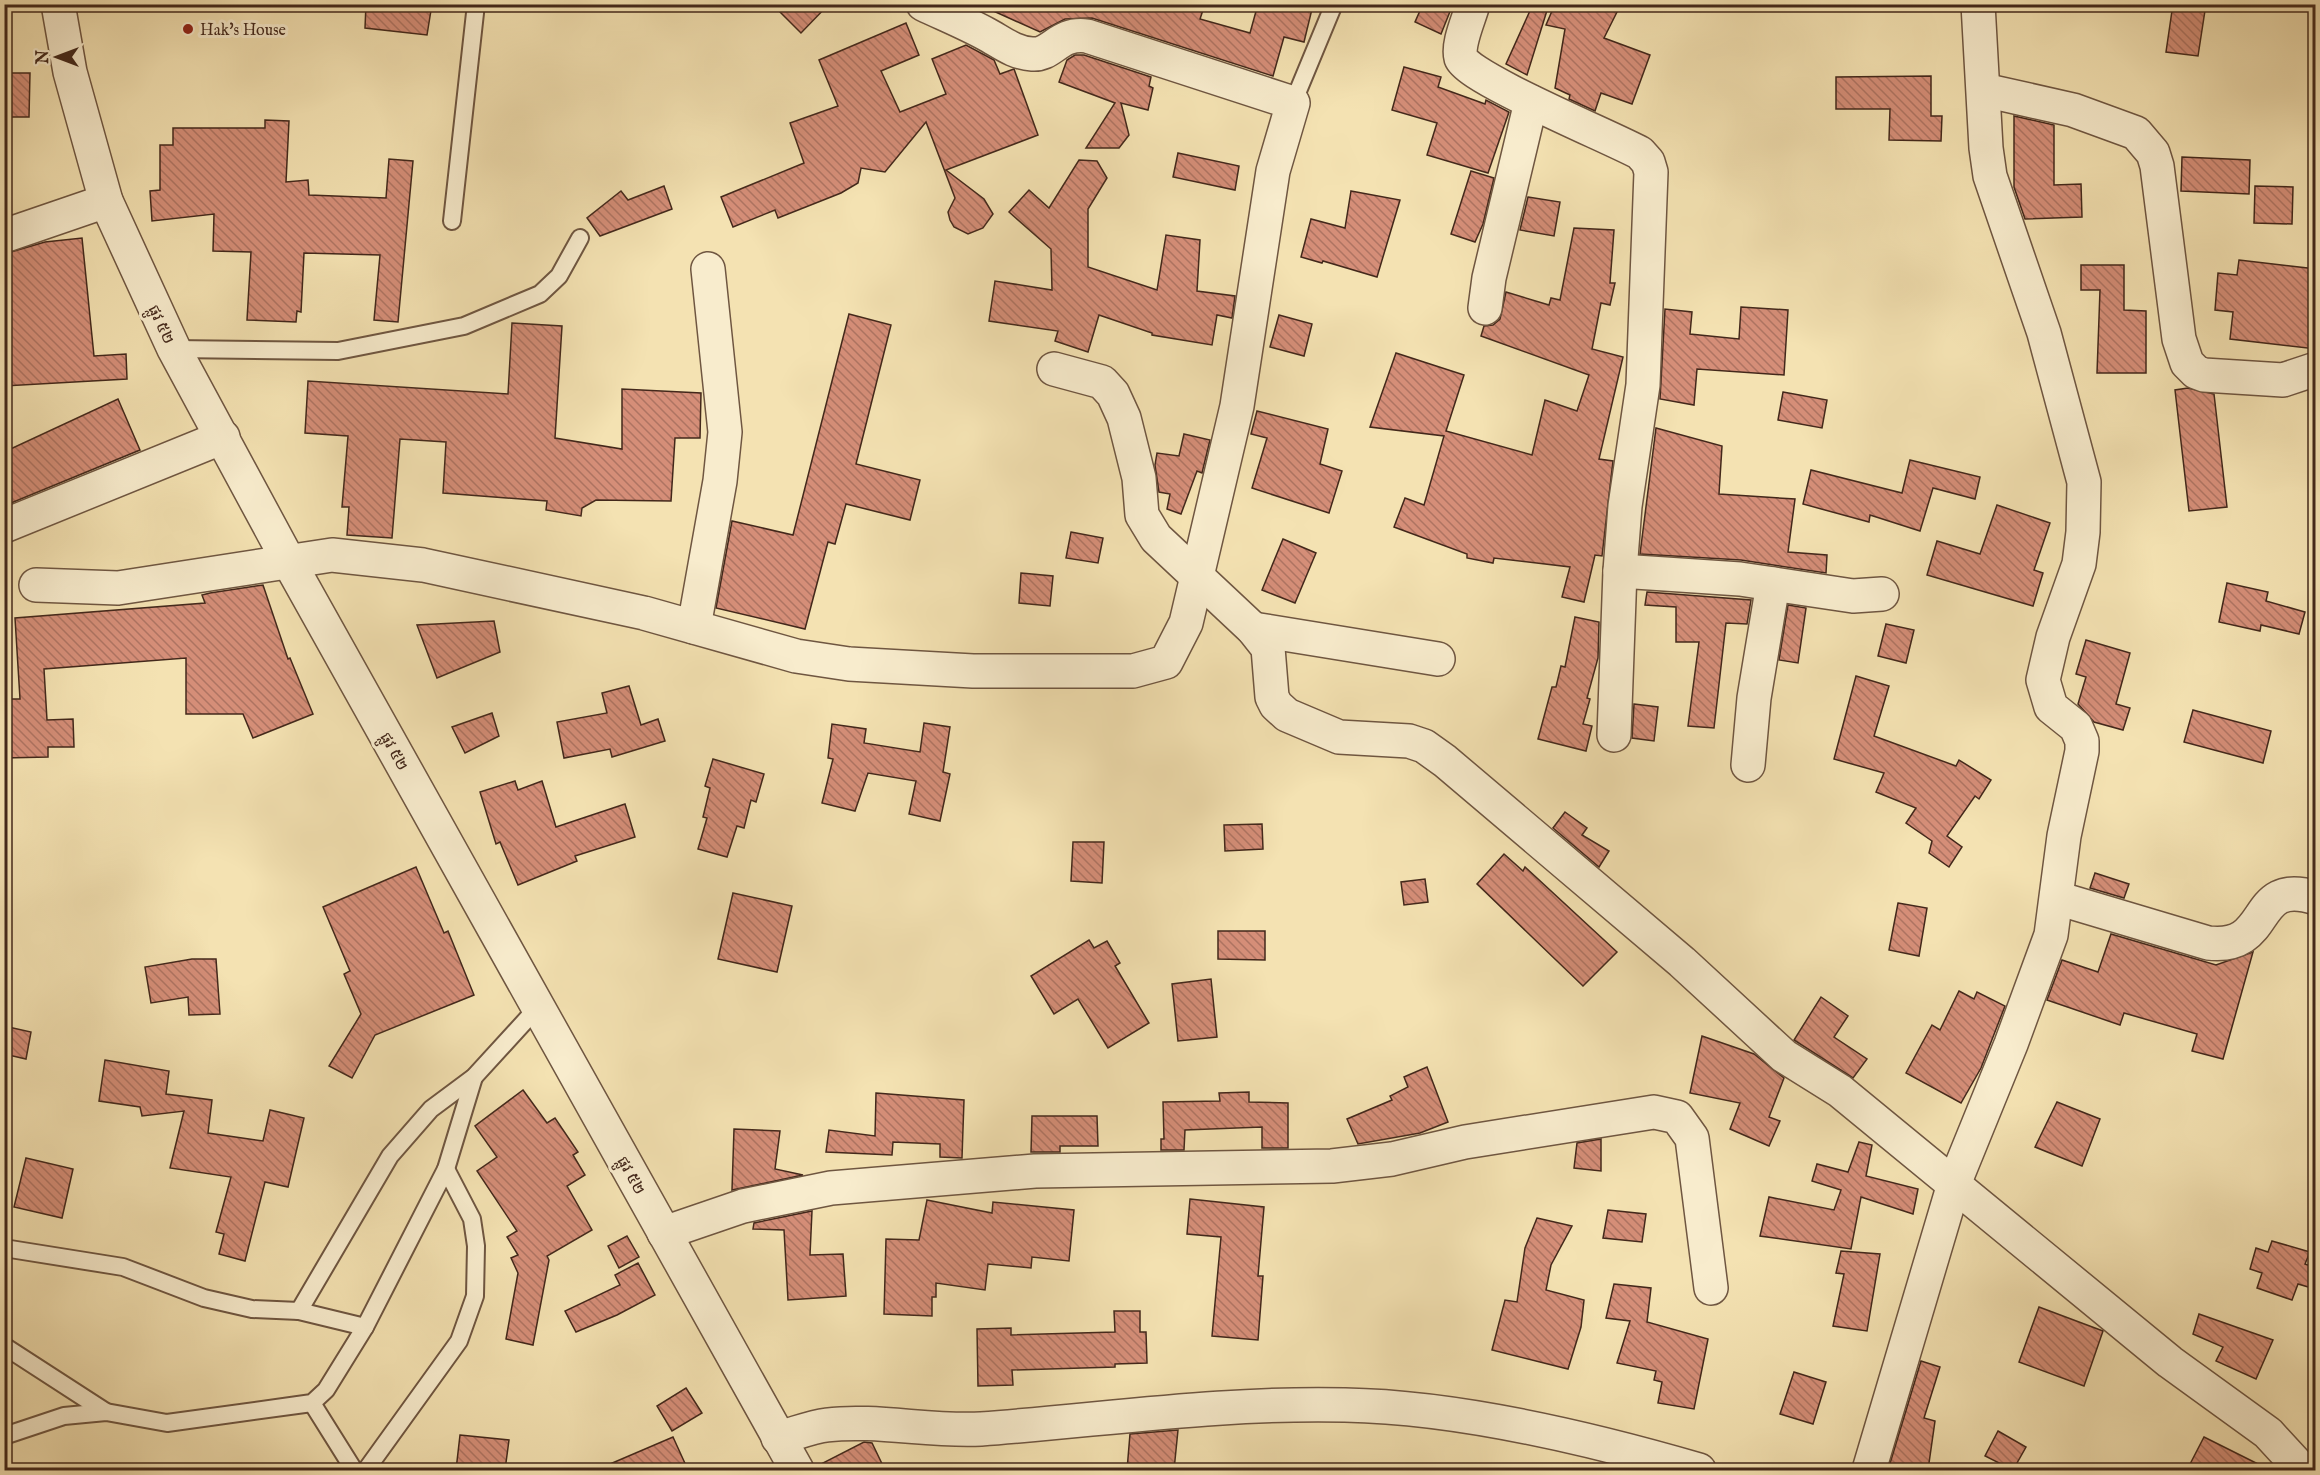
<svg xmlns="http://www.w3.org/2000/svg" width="2320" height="1475" viewBox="0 0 2320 1475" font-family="'IM FELL English','Noto Sans Khmer',serif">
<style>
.building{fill:url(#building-back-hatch);stroke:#43281b;stroke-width:1.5}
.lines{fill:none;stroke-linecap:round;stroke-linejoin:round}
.service-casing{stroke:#6f5641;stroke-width:20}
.minor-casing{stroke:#6f5641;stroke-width:36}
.tertiary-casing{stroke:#6f5641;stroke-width:36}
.service{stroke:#f8eccd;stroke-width:16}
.minor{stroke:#f8eccd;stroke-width:33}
.tertiary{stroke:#f8eccd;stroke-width:33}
.poi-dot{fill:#8f2418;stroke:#f8eccd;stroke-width:2}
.labels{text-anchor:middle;stroke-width:6;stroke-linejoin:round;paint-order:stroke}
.poi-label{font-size:16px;fill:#43281b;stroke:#f8eccd;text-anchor:start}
.street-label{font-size:16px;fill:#43281b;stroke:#f8eccd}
</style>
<defs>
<pattern id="building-back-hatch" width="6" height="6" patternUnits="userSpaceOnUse" patternTransform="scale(1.5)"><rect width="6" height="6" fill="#d58e78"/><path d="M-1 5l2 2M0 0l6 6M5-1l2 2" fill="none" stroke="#ae7462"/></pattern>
</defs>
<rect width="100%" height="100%" fill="#f4e2b2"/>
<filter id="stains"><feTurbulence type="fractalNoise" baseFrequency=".00333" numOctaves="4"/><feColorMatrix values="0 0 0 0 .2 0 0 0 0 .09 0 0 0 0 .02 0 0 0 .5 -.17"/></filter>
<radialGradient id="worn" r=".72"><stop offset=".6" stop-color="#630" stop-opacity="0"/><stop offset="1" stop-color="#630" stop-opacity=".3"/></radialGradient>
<!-- building -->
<g class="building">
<path d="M366 4H432L427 35 365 28Z"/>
<path d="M772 4H829L801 33Z"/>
<path d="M978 4H1205L1200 19 1250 33 1258 4H1296L1312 9 1304 42 1284 37 1273 76 1092 18 1065 19 1040 32Z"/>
<path d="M1423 4H1453L1441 34 1415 22Z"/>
<path d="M1533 4H1549L1527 75 1506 64Z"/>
<path d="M1555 4H1621L1604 38 1650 55 1632 104 1601 93 1595 111 1569 99 1570 95 1555 88 1565 29 1546 25Z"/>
<path d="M2173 4H2206L2198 56 2166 52Z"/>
<path d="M906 23 919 55 881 71 900 112 946 94 932 59 966 45 994 60 1000 74 1014 69 1038 135 946 170 984 199 993 214 983 228 968 234 954 227 950 220 948 212 955 198 926 122 885 172 861 168 858 183 841 193 778 218 775 210 733 227 721 197 804 163 790 123 838 106 819 60Z"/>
<path d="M1075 55H1084L1151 77 1149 86 1153 88 1148 110 1121 103 1129 135 1119 148H1086L1115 103 1059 82 1067 60Z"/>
<path d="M1404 67 1441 77 1438 87 1485 104 1486 100 1509 112 1488 173 1427 155 1437 123 1392 110Z"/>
<path d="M4 73H30L29 117H4Z"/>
<path d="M1931 76V116H1942L1941 141 1889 140 1890 109H1836V77Z"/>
<path d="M2014 116 2054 125V185L2081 184 2082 217 2025 219 2014 187Z"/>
<path d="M265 120 289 121 286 182 308 180 309 195 386 198 389 159 413 161 398 322 374 320 380 255 304 253 301 312 297 311 296 322 247 320 251 252 213 251 214 214 152 221 150 191 160 190V145H173V128H265Z"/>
<path d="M1178 153 1239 166 1235 190 1173 177Z"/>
<path d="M2182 157 2250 160 2249 194 2181 191Z"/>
<path d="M1079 160 1097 161 1107 178 1088 209V267L1157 290 1166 235 1200 240 1197 291 1235 296 1232 318 1217 315 1212 345 1152 335V333L1099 315 1088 352 1055 341 1058 331 989 321 995 281 1052 290 1051 249 1009 212 1029 190 1049 208Z"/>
<path d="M1471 171 1494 178 1483 224 1475 242 1451 234Z"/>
<path d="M664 186 672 209 600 236 587 218 621 191 628 200Z"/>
<path d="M2255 186 2293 187 2292 224 2254 223Z"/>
<path d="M1351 191 1400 200 1377 277 1323 261 1322 263 1301 257 1311 219 1345 228Z"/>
<path d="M1528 197 1560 202 1554 236 1520 230Z"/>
<path d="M1574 228 1614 230 1610 283H1615L1610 305 1601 303 1592 349 1623 357 1599 459 1613 461 1602 556 1595 555 1584 602 1562 597 1570 567 1494 558 1493 563 1467 558V554L1394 527 1405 498 1424 505 1444 436 1370 427 1396 353 1464 375 1446 431 1532 455 1545 400 1577 411 1589 375 1481 336 1484 326 1493 325 1500 319 1506 292 1549 305 1551 298 1560 300Z"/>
<path d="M82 238 94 356 126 354 127 379 4 386V254L45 242Z"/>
<path d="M2239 260 2316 269V349L2230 339 2233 312 2215 310 2218 273 2237 275Z"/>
<path d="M2081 265H2124V310L2146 311V373H2097L2100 290H2081Z"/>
<path d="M1741 307 1788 310 1784 375 1697 369 1694 405 1660 399 1665 309 1692 312 1690 334 1739 339Z"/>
<path d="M849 314 891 325 856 464 920 480 910 520 846 504 835 544 828 542 805 629 716 608 732 521 793 535Z"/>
<path d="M1279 315 1312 324 1304 356 1270 347Z"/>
<path d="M512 323 562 326 555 438 622 449V389L701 393 700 438H675L671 501 596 500 582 508 581 516 546 510 547 501 443 493 446 442 400 439 392 538 347 535 349 507H342L348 436 305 433 308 381 508 394Z"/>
<path d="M2188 388 2214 394 2227 507 2189 511 2175 390Z"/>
<path d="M1783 392 1827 400 1822 428 1778 420Z"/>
<path d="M118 399 140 450 11 503 4 489V452Z"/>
<path d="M1257 411 1328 429 1320 464 1342 471 1329 513 1252 488 1267 438 1251 434Z"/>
<path d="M1656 428 1722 446 1719 494 1795 499 1788 552 1827 555 1826 573 1741 560 1640 554Z"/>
<path d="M1184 434 1210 440 1202 473 1197 471 1181 514 1167 509 1170 494 1159 492 1155 465 1157 453 1179 456Z"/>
<path d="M1910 460 1980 477 1975 499 1933 488 1920 531 1870 515 1869 522 1803 504 1811 470 1902 493Z"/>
<path d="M1997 505 2050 523 2034 570 2043 573 2033 606 1927 575 1937 541 1980 554Z"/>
<path d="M1071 532 1103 538 1098 563 1066 558Z"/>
<path d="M1283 539 1316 553 1295 603 1262 590Z"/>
<path d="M1021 573 1053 576 1050 606 1019 603Z"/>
<path d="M2227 583 2268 592 2266 601 2305 612 2299 634 2261 625 2260 631 2219 622Z"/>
<path d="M263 585 288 659 290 658 313 714 253 738 243 714H186V658L44 669 47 720 73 719 74 747H48V757L4 758V699H20L15 618 205 603 202 595 210 593Z"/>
<path d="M1647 592 1751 600 1747 624 1726 623 1714 728 1688 726 1699 642H1676V607L1645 605Z"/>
<path d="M1788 605 1806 608 1798 663 1779 660Z"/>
<path d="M1575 617 1599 622 1598 658 1587 698 1590 699 1583 724 1592 726 1586 751 1538 739 1552 687H1556L1561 666 1565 667Z"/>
<path d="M494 621 500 652 437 678 417 625Z"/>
<path d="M1886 624 1914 630 1906 663 1878 656Z"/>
<path d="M2086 640 2130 653 2116 704 2130 708 2123 730 2094 722 2078 704 2086 677 2076 674Z"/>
<path d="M1856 676 1889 686 1874 736 1956 766 1959 760 1991 780 1979 799 1975 796 1947 836 1962 847 1949 867 1929 853 1932 841 1906 823 1916 808 1876 792 1884 773 1834 759Z"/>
<path d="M629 686 641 725 658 719 665 741 612 757 610 749 564 758 557 722 607 713 602 693Z"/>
<path d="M1634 704 1658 707 1654 741 1632 738Z"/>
<path d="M2193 710 2271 731 2263 763 2184 742Z"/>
<path d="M492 713 499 736 465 753 452 727Z"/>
<path d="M924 723 950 727 943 772 950 774 940 821 909 814 916 781 868 773 855 811 822 803 833 759 828 758 832 724 866 729 864 743 920 752Z"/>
<path d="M713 759 764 774 756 802 751 800 744 828 737 826 727 857 698 849 707 818 703 817 710 788 705 786Z"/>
<path d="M515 781 518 790 542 781 556 827 625 804 635 837 575 856 577 861 518 885 500 842 496 844 480 792Z"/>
<path d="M1565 812 1587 828 1582 835 1609 851 1599 867 1553 828Z"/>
<path d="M1262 824 1263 849 1225 851 1224 825Z"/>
<path d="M1073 842H1104L1102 883 1071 881Z"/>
<path d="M1504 854 1523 871 1525 867 1617 952 1583 986 1477 884Z"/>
<path d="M416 867 444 933 448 931 474 995 375 1035 352 1078 329 1066 361 1014 344 974 350 971 323 907Z"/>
<path d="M2095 873 2129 884 2124 898 2090 888Z"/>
<path d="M1425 879 1428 902 1404 905 1401 882Z"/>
<path d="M733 893 792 906 777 972 718 959Z"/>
<path d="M1898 903 1927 908 1919 956 1889 950Z"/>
<path d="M1218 931H1265V960L1218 959Z"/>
<path d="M2111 934 2216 965 2253 952 2223 1059 2192 1051 2197 1034 2124 1013 2120 1025 2047 1000 2062 960 2098 972Z"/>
<path d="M1089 940 1094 948 1107 941 1120 963 1115 966 1149 1023 1108 1048 1078 999 1054 1014 1031 976Z"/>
<path d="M192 959H216L220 1014 189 1015 188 997 151 1003 145 967Z"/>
<path d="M1211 979 1217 1037 1178 1041 1172 984Z"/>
<path d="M1959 991 1974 999 1977 992 2005 1006 1981 1068 1961 1103 1906 1073 1932 1025 1940 1030Z"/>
<path d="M1821 997 1848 1016 1834 1037 1867 1059 1853 1078 1794 1040Z"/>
<path d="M4 1026 31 1032 26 1059 4 1054Z"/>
<path d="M1702 1036 1754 1054 1784 1078 1769 1117 1780 1121 1769 1146 1730 1129 1740 1103 1690 1093Z"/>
<path d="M105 1060 169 1071 166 1094 212 1100 208 1133 263 1141 270 1110 304 1118 288 1187 265 1182 245 1261 219 1254 224 1234 216 1232 231 1177 170 1168 184 1111 142 1116 140 1107 99 1101Z"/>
<path d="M1427 1067 1448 1122 1420 1133 1358 1144 1347 1119 1392 1100 1390 1096 1408 1087 1404 1077Z"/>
<path d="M523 1090 547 1123 555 1118 578 1152 573 1155 585 1175 567 1186 592 1230 547 1256 549 1260 533 1345 506 1339 518 1273 511 1258 518 1255 507 1237 517 1231 477 1171 497 1157 475 1126Z"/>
<path d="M1249 1092V1102L1288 1103V1148H1262V1127L1185 1130 1184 1150H1161V1139H1164L1163 1102 1220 1101 1219 1093Z"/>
<path d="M876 1093 964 1100 962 1158 940 1157V1144L893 1142 892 1155 826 1152 829 1130 875 1136Z"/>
<path d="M2057 1102 2100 1119 2082 1166 2035 1147Z"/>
<path d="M1032 1116H1097L1098 1146H1060V1152H1031Z"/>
<path d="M734 1129 780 1131 775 1169 803 1175 732 1190Z"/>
<path d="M1601 1139V1171L1574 1168 1577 1143Z"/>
<path d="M1859 1142 1872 1145 1866 1176 1918 1189 1913 1214 1861 1197 1851 1249 1760 1236 1769 1197 1834 1210 1841 1190 1812 1181 1817 1164 1848 1172Z"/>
<path d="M26 1158 73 1169 62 1218 14 1207Z"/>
<path d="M1190 1199 1264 1207 1258 1276H1263L1258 1340 1212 1336 1221 1237 1187 1234Z"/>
<path d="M927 1200 992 1213 993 1202 1074 1210 1069 1261 1032 1257 1031 1268 988 1264 985 1290 936 1283V1297H932V1316L884 1314 886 1239 919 1240Z"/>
<path d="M1608 1210 1646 1214 1642 1242 1603 1238Z"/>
<path d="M812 1211 810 1255 843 1254 846 1296 788 1300 784 1230 753 1229 754 1223Z"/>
<path d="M1537 1218 1572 1226 1551 1265 1546 1290 1584 1300 1581 1327 1568 1369 1492 1350 1505 1300 1517 1302 1525 1248Z"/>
<path d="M627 1236 639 1257 619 1268 608 1246Z"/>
<path d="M2272 1241 2310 1252 2305 1264 2316 1268 2315 1289 2298 1284 2292 1300 2257 1288 2262 1273 2250 1269 2256 1248 2268 1252Z"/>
<path d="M1841 1251 1880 1254 1867 1331 1833 1326 1844 1274 1836 1273Z"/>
<path d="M638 1263 655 1295 617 1315 576 1332 565 1311 620 1285 615 1275Z"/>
<path d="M1614 1284 1651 1288 1647 1322 1708 1339 1694 1409 1658 1403 1662 1382 1654 1380 1656 1371 1617 1363 1630 1321 1606 1318Z"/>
<path d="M2039 1307 2103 1331 2084 1386 2019 1362Z"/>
<path d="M1114 1311H1140V1332H1146L1147 1363 1115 1364V1367L1012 1370 1013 1385 978 1386 977 1329 1011 1328V1335L1115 1332Z"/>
<path d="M2199 1314 2273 1340 2256 1379 2216 1361 2223 1347 2193 1334Z"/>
<path d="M1921 1361 1940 1367 1924 1418 1935 1421 1928 1470H1888Z"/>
<path d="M1794 1372 1826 1382 1813 1424 1780 1414Z"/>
<path d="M686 1388 702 1413 672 1431 657 1406Z"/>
<path d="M1178 1430 1174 1470H1127L1130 1434Z"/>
<path d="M1998 1431 2026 1447 2013 1470 1985 1456Z"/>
<path d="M460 1435 509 1440 505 1470H456Z"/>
<path d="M673 1437 688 1470H596Z"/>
<path d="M2204 1437 2270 1470H2187Z"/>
<path d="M864 1442 872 1443 885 1470H816L815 1467Z"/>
</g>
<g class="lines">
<!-- service casing -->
<g class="service-casing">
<g id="service">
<path d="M1293 103 1334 4"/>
<path d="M452 221 476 4"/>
<path d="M174 349 338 351 464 326 540 294 559 276 580 238"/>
<path d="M4 1248 123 1267 204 1298 252 1309 299 1311 390 1156 431 1109 474 1077 538 1007"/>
<path d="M299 1311 365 1327"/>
<path d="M4 1346 106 1412"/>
<path d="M312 1403 354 1470"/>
<path d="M4 1436 64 1416 106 1412 167 1423 312 1403 326 1390 365 1327 446 1169 474 1077"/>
<path d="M366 1470 459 1341 475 1296 476 1246 472 1219 446 1169"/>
</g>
</g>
<!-- minor casing -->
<g class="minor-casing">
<g id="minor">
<path d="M1473 4C1469 19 1457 44 1461 58 1468 78 1613 138 1640 153L1648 162 1651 172 1643 385 1625 506 1620 571 1614 735"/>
<path d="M1984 90 2073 110 2136 133 2153 153 2157 166 2179 339 2187 363 2196 372 2204 375 2283 380 2316 369"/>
<path d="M4 236 106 201"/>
<path d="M1485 308 1489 278 1531 102"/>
<path d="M1054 369 1102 382 1113 394 1124 418 1139 478 1142 515 1156 538 1253 629 1268 648 1272 697 1276 705 1287 715 1339 737 1409 741 1424 746 1445 761 1682 962 1784 1056 1840 1091 2170 1362 2268 1433 2302 1470"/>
<path d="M4 526 223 437"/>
<path d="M1620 571 1740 579 1853 596 1882 594"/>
<path d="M36 585 118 588 332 555 423 565 644 613 796 656 849 664 973 671H1133L1166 662 1186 623 1237 406 1273 171 1293 103 1087 36C1058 32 1052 56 1032 54 1014 53 1001 42 986 34 966 23 944 14 923 4"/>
<path d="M694 627 720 481 725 432 708 269"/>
<path d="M1253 629 1438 659"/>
<path d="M1748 765 1754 698 1773 584"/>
<path d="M2057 898 2208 943C2275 951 2248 876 2316 898"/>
<path d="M664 1233 743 1206 831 1188 1035 1171 1332 1166 1392 1159 1465 1142 1654 1112 1677 1117 1692 1138 1711 1288"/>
<path d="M778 1438C794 1434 811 1427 827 1425 875 1419 931 1432 981 1429 1103 1420 1223 1402 1345 1405 1460 1407 1589 1438 1699 1470"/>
<path d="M1869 1470 1954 1184 2011 1044 2051 935 2064 836 2082 751V741L2076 727 2051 707 2043 680 2053 637 2079 564 2083 532 2084 482 2044 333 1990 176 1986 148 1978 4"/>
</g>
</g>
<!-- tertiary casing -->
<g class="tertiary-casing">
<path id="tertiary" d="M58 4 70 72 106 201 174 349 289 562 797 1470"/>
</g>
<!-- service -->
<use href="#service" class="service"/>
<!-- minor -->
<use href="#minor" class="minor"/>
<!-- tertiary -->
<use href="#tertiary" class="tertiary"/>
</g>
<!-- markers -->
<circle class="poi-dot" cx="188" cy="29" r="6"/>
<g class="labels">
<!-- poi labels -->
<g class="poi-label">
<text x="200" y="35">Hak's House</text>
</g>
<!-- street labels -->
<g class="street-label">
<text transform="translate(162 324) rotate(65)" y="6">ផ្លូវ ៥២</text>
<text transform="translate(395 751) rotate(61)" y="6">ផ្លូវ ៥២</text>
<text transform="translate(632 1175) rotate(61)" y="6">ផ្លូវ ៥២</text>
</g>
</g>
<!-- margin -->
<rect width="2320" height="1475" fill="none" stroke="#f4e2b2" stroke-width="24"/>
<rect x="6" y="6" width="2308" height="1463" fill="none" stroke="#43281b" stroke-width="3"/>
<rect x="12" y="12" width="2296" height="1451" fill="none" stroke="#43281b" stroke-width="1.5"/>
<!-- north arrow -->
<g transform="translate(57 57) rotate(270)" stroke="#f8eccd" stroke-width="4.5" paint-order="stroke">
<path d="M0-4.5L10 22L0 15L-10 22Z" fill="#43281b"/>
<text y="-9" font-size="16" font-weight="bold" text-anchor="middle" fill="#43281b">N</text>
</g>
<rect width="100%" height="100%" filter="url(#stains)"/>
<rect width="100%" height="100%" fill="url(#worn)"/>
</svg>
